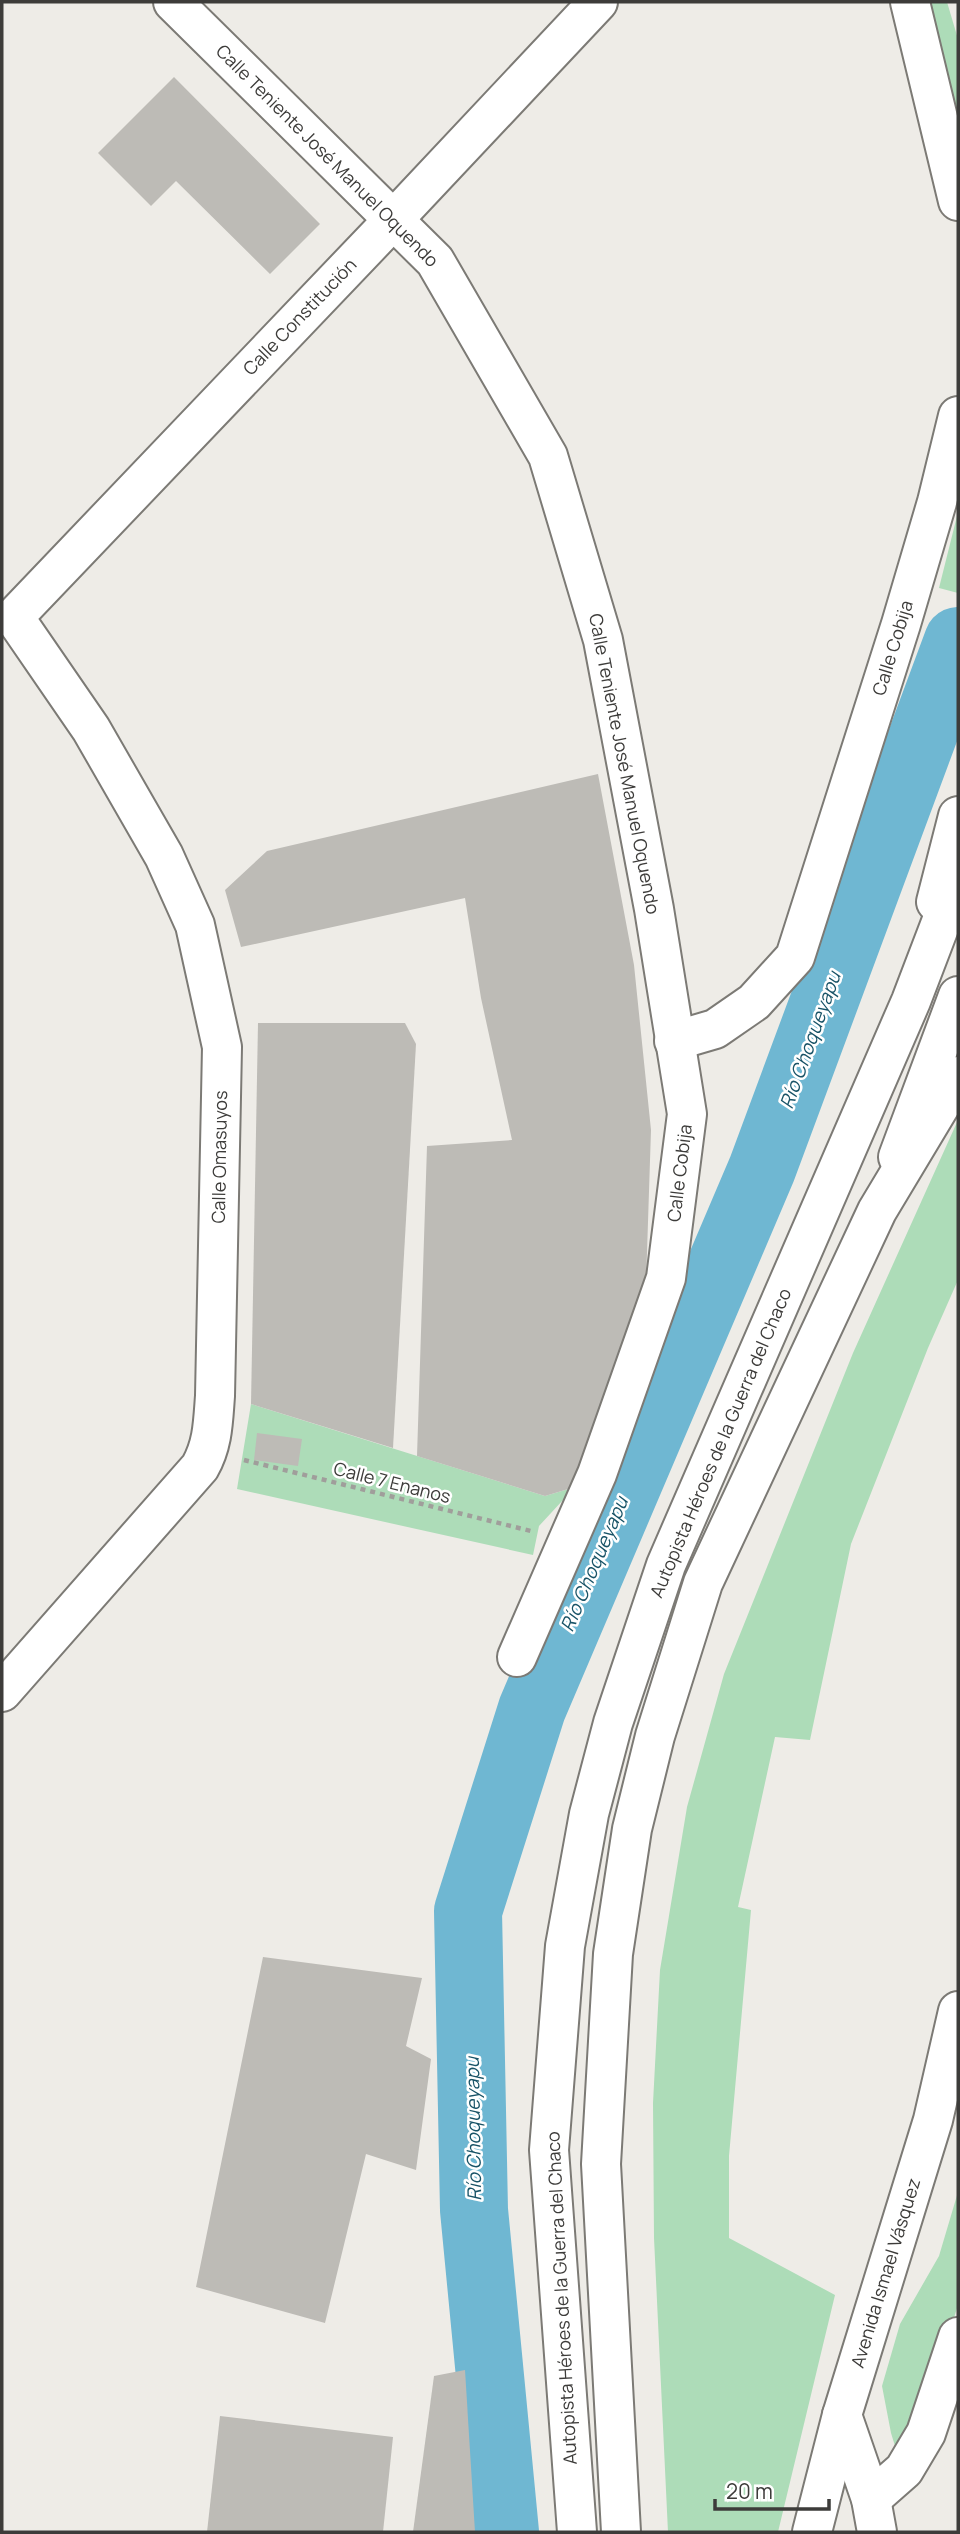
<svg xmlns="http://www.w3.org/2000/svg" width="960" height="2534" viewBox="0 0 960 2534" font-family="Manrope,sans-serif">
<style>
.green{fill:#addcb8}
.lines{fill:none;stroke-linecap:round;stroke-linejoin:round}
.river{stroke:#6fb7d2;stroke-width:68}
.building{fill:#bdbbb6}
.minor-casing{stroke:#7c7a75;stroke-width:42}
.tertiary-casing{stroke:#7c7a75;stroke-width:42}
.secondary-casing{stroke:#7c7a75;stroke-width:42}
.primary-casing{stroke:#7c7a75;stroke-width:42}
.trunk-casing{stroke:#7c7a75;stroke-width:42}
.motorway-casing{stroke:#7c7a75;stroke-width:42}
.path{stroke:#a09e9b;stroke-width:4.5;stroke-dasharray:5 5;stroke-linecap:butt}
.minor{stroke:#fff;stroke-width:38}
.tertiary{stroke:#fff;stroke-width:38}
.secondary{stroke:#fff;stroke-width:38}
.primary{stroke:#fff;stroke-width:38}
.trunk{stroke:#fff;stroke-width:38}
.motorway{stroke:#fff;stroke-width:38}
.labels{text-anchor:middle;stroke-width:5;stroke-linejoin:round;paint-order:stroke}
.street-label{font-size:18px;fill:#3d3c3a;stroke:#fff}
.water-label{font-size:19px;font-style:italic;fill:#185367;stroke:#fff}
</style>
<rect width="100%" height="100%" fill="#eeece7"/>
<!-- green -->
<g class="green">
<path d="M927 2H947L958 39V122Z"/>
<path d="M958 512V593L939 588Z"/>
<path d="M958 1120V1280L928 1348 851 1544 810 1740 775 1737 738 1907 751 1910 729 2156V2238L835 2295 778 2532H668L654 2238 653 2103 660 1970 687 1807 724 1674 853 1353Z"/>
<path d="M251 1404 545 1496 575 1487 539 1526 533 1555 237 1489Z"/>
<path d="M958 2192V2305L920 2426 899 2459 891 2433 882 2386 900 2324 939 2256Z"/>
</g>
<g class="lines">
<!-- river -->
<path class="river" d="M505 2532 474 2210 468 1911 532 1709 762 1169 958 641"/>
</g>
<!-- building -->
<g class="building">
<path d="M174 77 320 224 270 274 176 181 151 206 98 153Z"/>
<path d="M598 774 634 965 651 1130 646 1283 575 1487 545 1496 417 1456 427 1146 512 1140 481 998 465 898 241 947 225 890 267 851Z"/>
<path d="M258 1023H405L416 1044 393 1448 251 1404Z"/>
<path d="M257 1433 302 1439 298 1466 254 1460Z"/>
<path d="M263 1957 422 1978 406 2046 431 2059 416 2170 366 2154 325 2323 196 2287Z"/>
<path d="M465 2370 475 2532H413L434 2376Z"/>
<path d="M220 2416 393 2437 383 2532H207Z"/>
</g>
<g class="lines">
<!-- minor casing -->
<g class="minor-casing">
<g id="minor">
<path d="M173 2 435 261 548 456 603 640 654 909 687 1114 666 1278 597 1474 517 1657"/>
<path d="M910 2 958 201"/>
<path d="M674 1041 715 1029 754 1002 795 957 901 624 937 502 958 416"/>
<path d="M871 2499 904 2470 926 2433 958 2337"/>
</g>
</g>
<!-- tertiary casing -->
<g class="tertiary-casing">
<path id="tertiary" d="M2 1692 200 1467C213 1444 213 1422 215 1396L222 1047 195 925 164 856 91 729 14 617 394 219 598 2"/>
</g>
<!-- secondary casing -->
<g class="secondary-casing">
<path id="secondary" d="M842 2415 871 2499 877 2532"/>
</g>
<!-- primary casing -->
<g class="primary-casing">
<path id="primary" d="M898 1157 958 996"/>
</g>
<!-- trunk casing -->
<g class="trunk-casing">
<path id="trunk" d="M812 2532 842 2415 933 2120 958 2011"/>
</g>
<!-- motorway casing -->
<g class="motorway-casing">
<g id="motorway">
<path d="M936 902 958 816"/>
<path d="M577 2532 549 2150 565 1946 589 1814 613 1723 666 1565 911 1001 958 878"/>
<path d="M621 2532 601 2164 613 1954 632 1829 655 1736 703 1583 877 1211 958 1076"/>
</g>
</g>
<!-- path -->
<path class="path" d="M244 1460 531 1531"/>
<!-- minor -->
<use href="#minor" class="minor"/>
<!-- tertiary -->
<use href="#tertiary" class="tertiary"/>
<!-- secondary -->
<use href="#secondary" class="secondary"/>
<!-- primary -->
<use href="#primary" class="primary"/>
<!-- trunk -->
<use href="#trunk" class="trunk"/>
<!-- motorway -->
<use href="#motorway" class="motorway"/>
</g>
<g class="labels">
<!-- street labels -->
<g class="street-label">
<text transform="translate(327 156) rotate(45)" y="6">Calle Teniente José Manuel Oquendo</text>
<text transform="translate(300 317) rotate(-46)" y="6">Calle Constitución</text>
<text transform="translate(893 648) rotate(-73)" y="6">Calle Cobija</text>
<text transform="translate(624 764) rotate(79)" y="6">Calle Teniente José Manuel Oquendo</text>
<text transform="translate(220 1157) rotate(-89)" y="6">Calle Omasuyos</text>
<text transform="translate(680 1173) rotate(-83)" y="6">Calle Cobija</text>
<text transform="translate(721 1443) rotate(-67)" y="6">Autopista Héroes de la Guerra del Chaco</text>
<text transform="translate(392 1483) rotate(14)" y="6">Calle 7 Enanos</text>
<text transform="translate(886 2273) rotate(-73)" y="6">Avenida Ismael Vásquez</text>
<text transform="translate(562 2298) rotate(-93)" y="6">Autopista Héroes de la Guerra del Chaco</text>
</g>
<!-- water labels -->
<g class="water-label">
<text transform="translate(810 1040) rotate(-70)" y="7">Río Choqueyapu</text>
<text transform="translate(594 1564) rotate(-67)" y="7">Río Choqueyapu</text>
<text transform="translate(473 2129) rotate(-91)" y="7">Río Choqueyapu</text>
</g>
</g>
<!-- border -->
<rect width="960" height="2534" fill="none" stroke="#3d3c3a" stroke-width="7"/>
<!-- scale -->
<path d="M715 2499v10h114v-10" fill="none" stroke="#3d3c3a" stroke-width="3.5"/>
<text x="726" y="2499" font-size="21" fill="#3d3c3a" stroke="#ffffff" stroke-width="5" paint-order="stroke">20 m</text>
</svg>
